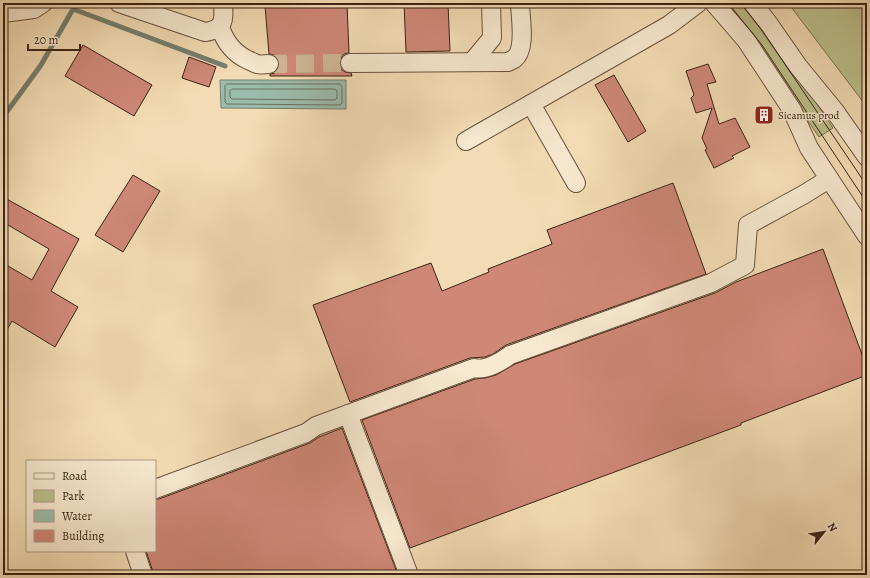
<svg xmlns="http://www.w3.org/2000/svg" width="870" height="578" viewBox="0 0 870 578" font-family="Alegreya,serif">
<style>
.green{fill:#bdc08c;stroke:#7c7250}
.water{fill:#9bbcac;stroke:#757f6f}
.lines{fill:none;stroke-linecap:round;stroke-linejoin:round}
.shore{stroke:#6b7060;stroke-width:1}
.stream{stroke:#757f6f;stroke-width:5}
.building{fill:#cf8877;stroke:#3b2313}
.minor-tunnel{stroke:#ceb795;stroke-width:18;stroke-dasharray:18 9;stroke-linecap:butt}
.minor-casing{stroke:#69513c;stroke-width:20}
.minor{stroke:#f7e8cf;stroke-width:18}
.tram{stroke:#3b2313;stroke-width:1}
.labels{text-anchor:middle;stroke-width:3;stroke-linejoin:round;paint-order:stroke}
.poi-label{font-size:11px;fill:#3b2313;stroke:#f7e8cf;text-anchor:start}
</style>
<rect width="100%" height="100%" fill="#f3dcb5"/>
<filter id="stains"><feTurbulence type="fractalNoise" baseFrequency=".005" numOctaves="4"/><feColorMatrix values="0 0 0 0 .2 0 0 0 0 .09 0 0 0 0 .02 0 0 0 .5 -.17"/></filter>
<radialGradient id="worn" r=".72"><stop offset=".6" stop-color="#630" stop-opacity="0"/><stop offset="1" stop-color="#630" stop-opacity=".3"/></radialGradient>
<!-- green -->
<g class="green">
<path d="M722 3H745L813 98 833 128 819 137 752 39Z"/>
<path d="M788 3H867V107Z"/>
</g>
<!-- water -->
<path class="water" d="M220 80H346V109L221 108Z"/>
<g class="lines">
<!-- shore -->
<g class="shore">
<path d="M227 84H340L342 86V103L340 105 227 104 225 102V86Z"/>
<path d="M232 89H335L337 91V98L335 100 232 99 230 97V91Z"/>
</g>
<!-- stream -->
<path class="stream" d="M3 117 41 65 73 9 225 66"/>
</g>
<!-- building -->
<g class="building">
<path d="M269 3H347L349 53 344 54 341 58 340 63 341 69 345 72 351 73 352 76H270V74L275 73 278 69 279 64 278 58 274 55 269 54 265 6H269Z"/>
<path d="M404 3H448L450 51 406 52Z"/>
<path d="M83 45 152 85 134 116 65 76Z"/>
<path d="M189 57 216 67 209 87 182 78Z"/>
<path d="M708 64 716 82 707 84 719 124 735 118 750 147 732 156 734 158 714 168 705 150 707 149 702 138 712 108 696 113 691 98 694 95 686 71Z"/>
<path d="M614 75 646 131 628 142 595 85Z"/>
<path d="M133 175 160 191 123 252 95 235Z"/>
<path d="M673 183 706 274 506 345 493 354 485 357 470 358 350 402 313 305 431 263 442 291 489 272 488 269 552 244 547 230Z"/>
<path d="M3 197 79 239 51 291 78 307 55 347 12 321 3 337V263L32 280 49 249 3 222Z"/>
<path d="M823 249 867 368V375L741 423V425L410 548 362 420 475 379 485 378 496 375 515 364 715 293 736 282Z"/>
<path d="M342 428 398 575H153V572L146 551H155V499H159L310 443 319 437Z"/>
</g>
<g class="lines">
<!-- minor-tunnel -->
<path class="minor-tunnel" d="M269 64 350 63"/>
<!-- minor casing -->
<g class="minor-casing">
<g id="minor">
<path d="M119 3 205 32C225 29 224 20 223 3"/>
<path d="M714 3 746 40 792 110 809 148 867 236"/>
<path d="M753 3 768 23 798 66 834 110 867 157"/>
<path d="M3 13 34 9 43 3"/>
<path d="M220 27C225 42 233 53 248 60 251 61 254 63 257 64 260 65 265 64 269 64"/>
<path d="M472 62 492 38 491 3"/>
<path d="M350 63 508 62C510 61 512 60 514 59 527 49 520 17 520 3"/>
<path d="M531 104 576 183"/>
<path d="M466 141 669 25 698 3"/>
<path d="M348 414 409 575"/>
<path d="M155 489 306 433 316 426 474 368C485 371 501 362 510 355L711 283 745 265 748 225 803 195 829 179"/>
<path d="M135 551 143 575"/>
</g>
</g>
<!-- minor -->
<use href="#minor" class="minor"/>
<!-- tram -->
<g class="tram">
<path d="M728 3 762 45 867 203"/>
<path d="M740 3 762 30 867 186"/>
</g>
</g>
<!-- icons -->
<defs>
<g id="building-square" transform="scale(1)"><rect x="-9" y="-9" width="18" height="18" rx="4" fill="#8f2418" stroke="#f7e8cf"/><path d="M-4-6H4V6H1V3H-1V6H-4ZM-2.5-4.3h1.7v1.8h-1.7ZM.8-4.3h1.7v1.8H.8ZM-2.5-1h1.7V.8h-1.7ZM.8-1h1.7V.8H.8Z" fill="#fff"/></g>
</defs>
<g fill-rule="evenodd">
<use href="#building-square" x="764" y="115"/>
</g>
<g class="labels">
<!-- poi labels -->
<g class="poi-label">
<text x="778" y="119">Sicamus prod</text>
</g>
</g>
<!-- margin -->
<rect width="870" height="578" fill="none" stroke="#f3dcb5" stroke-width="16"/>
<rect x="4" y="4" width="862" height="570" fill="none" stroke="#3b2313" stroke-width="2"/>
<rect x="8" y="8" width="854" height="562" fill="none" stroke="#3b2313"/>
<!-- legend -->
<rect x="26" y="460" width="130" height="92" fill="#f7e8cf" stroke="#ac9984"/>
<rect x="34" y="473" width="20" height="6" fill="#f7e8cf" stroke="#ac9984"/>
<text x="62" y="480" font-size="12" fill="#3b2313">Road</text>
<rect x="34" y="490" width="20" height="12" fill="#bdc08c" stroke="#ac9984"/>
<text x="62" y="500" font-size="12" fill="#3b2313">Park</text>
<rect x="34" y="510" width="20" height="12" fill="#9bbcac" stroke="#ac9984"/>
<text x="62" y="520" font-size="12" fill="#3b2313">Water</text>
<rect x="34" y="530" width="20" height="12" fill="#cf8877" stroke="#ac9984"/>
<text x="62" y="540" font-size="12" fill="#3b2313">Building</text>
<!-- north arrow -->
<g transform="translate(824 532) rotate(60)" stroke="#f7e8cf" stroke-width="3" paint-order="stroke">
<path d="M0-3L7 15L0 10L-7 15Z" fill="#3b2313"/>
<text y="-6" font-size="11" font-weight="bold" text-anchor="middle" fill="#3b2313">N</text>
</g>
<!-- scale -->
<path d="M28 44v6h52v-6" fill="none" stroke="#3b2313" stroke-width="2"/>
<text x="34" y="44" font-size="12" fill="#3b2313" stroke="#f7e8cf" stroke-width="3" paint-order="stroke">20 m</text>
<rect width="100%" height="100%" filter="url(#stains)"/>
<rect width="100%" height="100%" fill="url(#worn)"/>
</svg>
